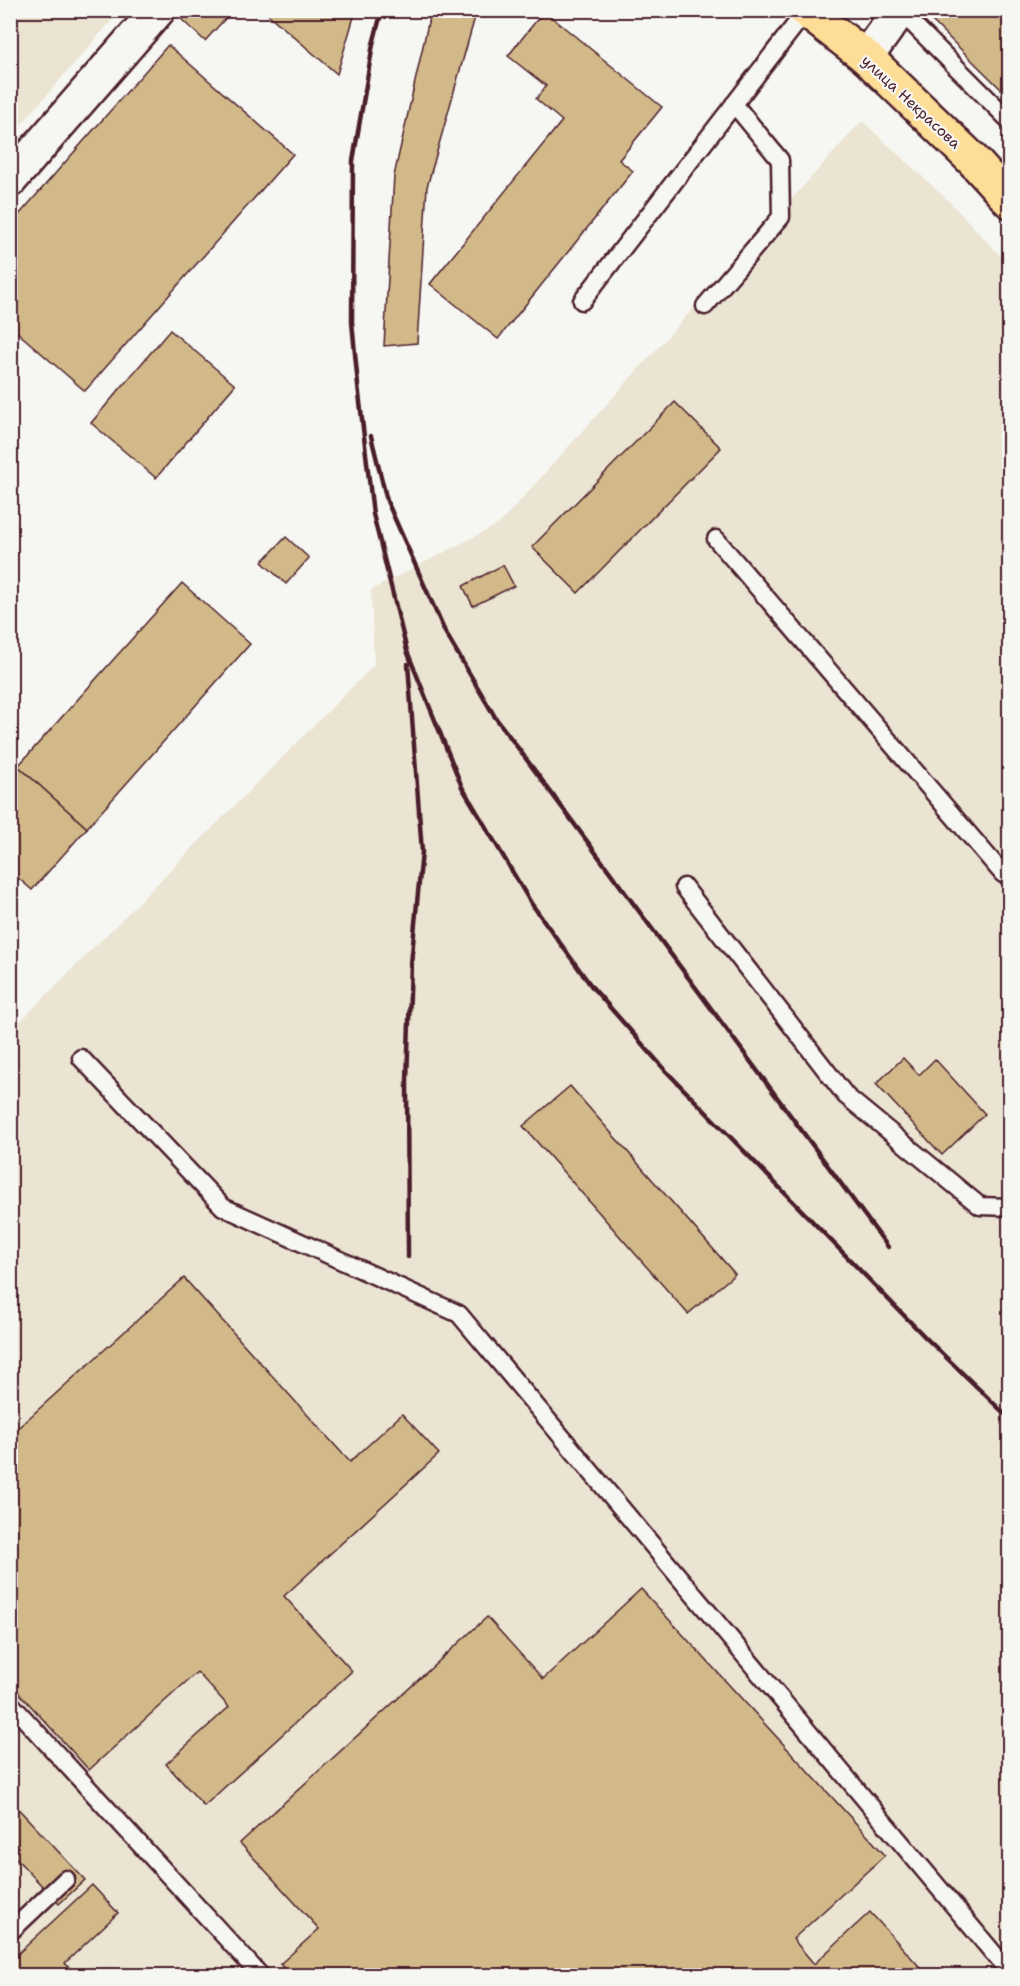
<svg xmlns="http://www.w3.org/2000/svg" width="1020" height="1986" viewBox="0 0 1020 1986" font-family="'Shantell Sans',sans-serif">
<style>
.built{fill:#ebe4d2}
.building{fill:#d2b989;stroke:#4a1f2b;stroke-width:1.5}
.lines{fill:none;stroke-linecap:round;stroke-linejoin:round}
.lane-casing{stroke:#4a1f2b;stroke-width:21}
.street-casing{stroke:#4a1f2b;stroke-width:38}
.primary-casing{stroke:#4a1f2b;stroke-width:38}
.lane{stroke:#f6f6f2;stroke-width:16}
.street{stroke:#f6f6f2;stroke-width:33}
.primary{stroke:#fedd96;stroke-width:33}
.rail{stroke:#4a1f2b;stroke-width:4.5}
.labels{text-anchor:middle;stroke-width:4.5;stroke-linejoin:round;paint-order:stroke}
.street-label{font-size:15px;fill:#4a1f2b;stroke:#f6f6f2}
</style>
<rect width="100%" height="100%" fill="#f6f6f2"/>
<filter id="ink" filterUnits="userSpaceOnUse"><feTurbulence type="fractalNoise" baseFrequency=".0167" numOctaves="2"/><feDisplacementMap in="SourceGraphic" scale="12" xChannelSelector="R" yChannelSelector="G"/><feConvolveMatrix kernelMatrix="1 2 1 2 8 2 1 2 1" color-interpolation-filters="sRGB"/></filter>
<g filter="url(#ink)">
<!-- built -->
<g class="built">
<path d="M11 10 120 11 11 136 10 11Z"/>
<path d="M862 121 950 202 1009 265V1975L11 1976V1031L374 665 371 590 499 524Z"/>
</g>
<!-- building -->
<g class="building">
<path d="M188 10H233L205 41 181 19Z"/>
<path d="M263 10H356L337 74Z"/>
<path d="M431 10H477L427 187 417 343 384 346 394 176Z"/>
<path d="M942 10H1010V98L932 21Z"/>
<path d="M544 11 662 107 619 160 633 171 498 339 430 284 562 121 536 99 546 86 508 56Z"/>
<path d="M168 45 293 154 85 391 10 326V225Z"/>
<path d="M170 330 235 385 156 478 91 423Z"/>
<path d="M675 402 721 448 578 593 532 547Z"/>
<path d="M286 537 309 558 286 584 262 562Z"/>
<path d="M503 565 514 586 473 606 463 586Z"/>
<path d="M182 583 250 644 87 828 18 766Z"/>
<path d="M18 766 87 828 32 890 10 871V775Z"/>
<path d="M903 1058 919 1075 935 1059 985 1114 942 1155 876 1084Z"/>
<path d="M570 1086 735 1274 688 1314 523 1126Z"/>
<path d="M184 1278 350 1462 402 1414 439 1454 284 1596 352 1671 204 1806 166 1764 229 1707 197 1672 89 1770 10 1683V1435Z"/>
<path d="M641 1589 885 1855 793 1939 814 1964 870 1912 928 1976H291L280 1964 319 1929 240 1843 487 1617 543 1679Z"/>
<path d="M10 1800 85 1880 59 1904 10 1852Z"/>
<path d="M92 1885 118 1913 65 1963 77 1976H10V1961Z"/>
</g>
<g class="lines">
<!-- lane casing -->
<g class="lane-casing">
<g id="lane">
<path d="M900 11 1010 121"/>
<path d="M582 301 806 11"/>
<path d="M705 306 781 217 780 160 734 104"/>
<path d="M716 539 1003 874H1010"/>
<path d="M684 887 846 1096 980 1206 1010 1207"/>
<path d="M81 1058 223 1207 459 1314 1010 1973"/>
<path d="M10 1703 261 1976"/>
<path d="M10 1932 66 1879"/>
</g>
</g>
<!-- street casing -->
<g class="street-casing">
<g id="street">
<path d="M866 57 900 10"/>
<path d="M10 180 158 10"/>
</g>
</g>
<!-- primary casing -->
<g class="primary-casing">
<path id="primary" d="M805 10 866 57 972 159 1010 201"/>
</g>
<!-- lane -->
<use href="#lane" class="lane"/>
<!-- street -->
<use href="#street" class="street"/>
<!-- primary -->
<use href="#primary" class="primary"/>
<!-- rail -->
<g class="rail">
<path d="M382 10 373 44 353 161 352 322 358 385 373 514 407 651 462 787 531 903 592 987 666 1071 925 1337 1010 1419"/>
<path d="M371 436 387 501 445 632 495 717 888 1247"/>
<path d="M408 664 422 852 411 964 407 1081 408 1257"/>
</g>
</g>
</g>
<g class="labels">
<!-- street labels -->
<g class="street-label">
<text transform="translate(911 102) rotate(43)" y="5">улица Некрасова</text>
</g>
</g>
<!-- margin -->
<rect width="1020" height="1986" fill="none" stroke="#f6f6f2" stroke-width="36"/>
<rect x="18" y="18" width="984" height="1950" fill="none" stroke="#4a1f2b" stroke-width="2" filter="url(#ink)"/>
</svg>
